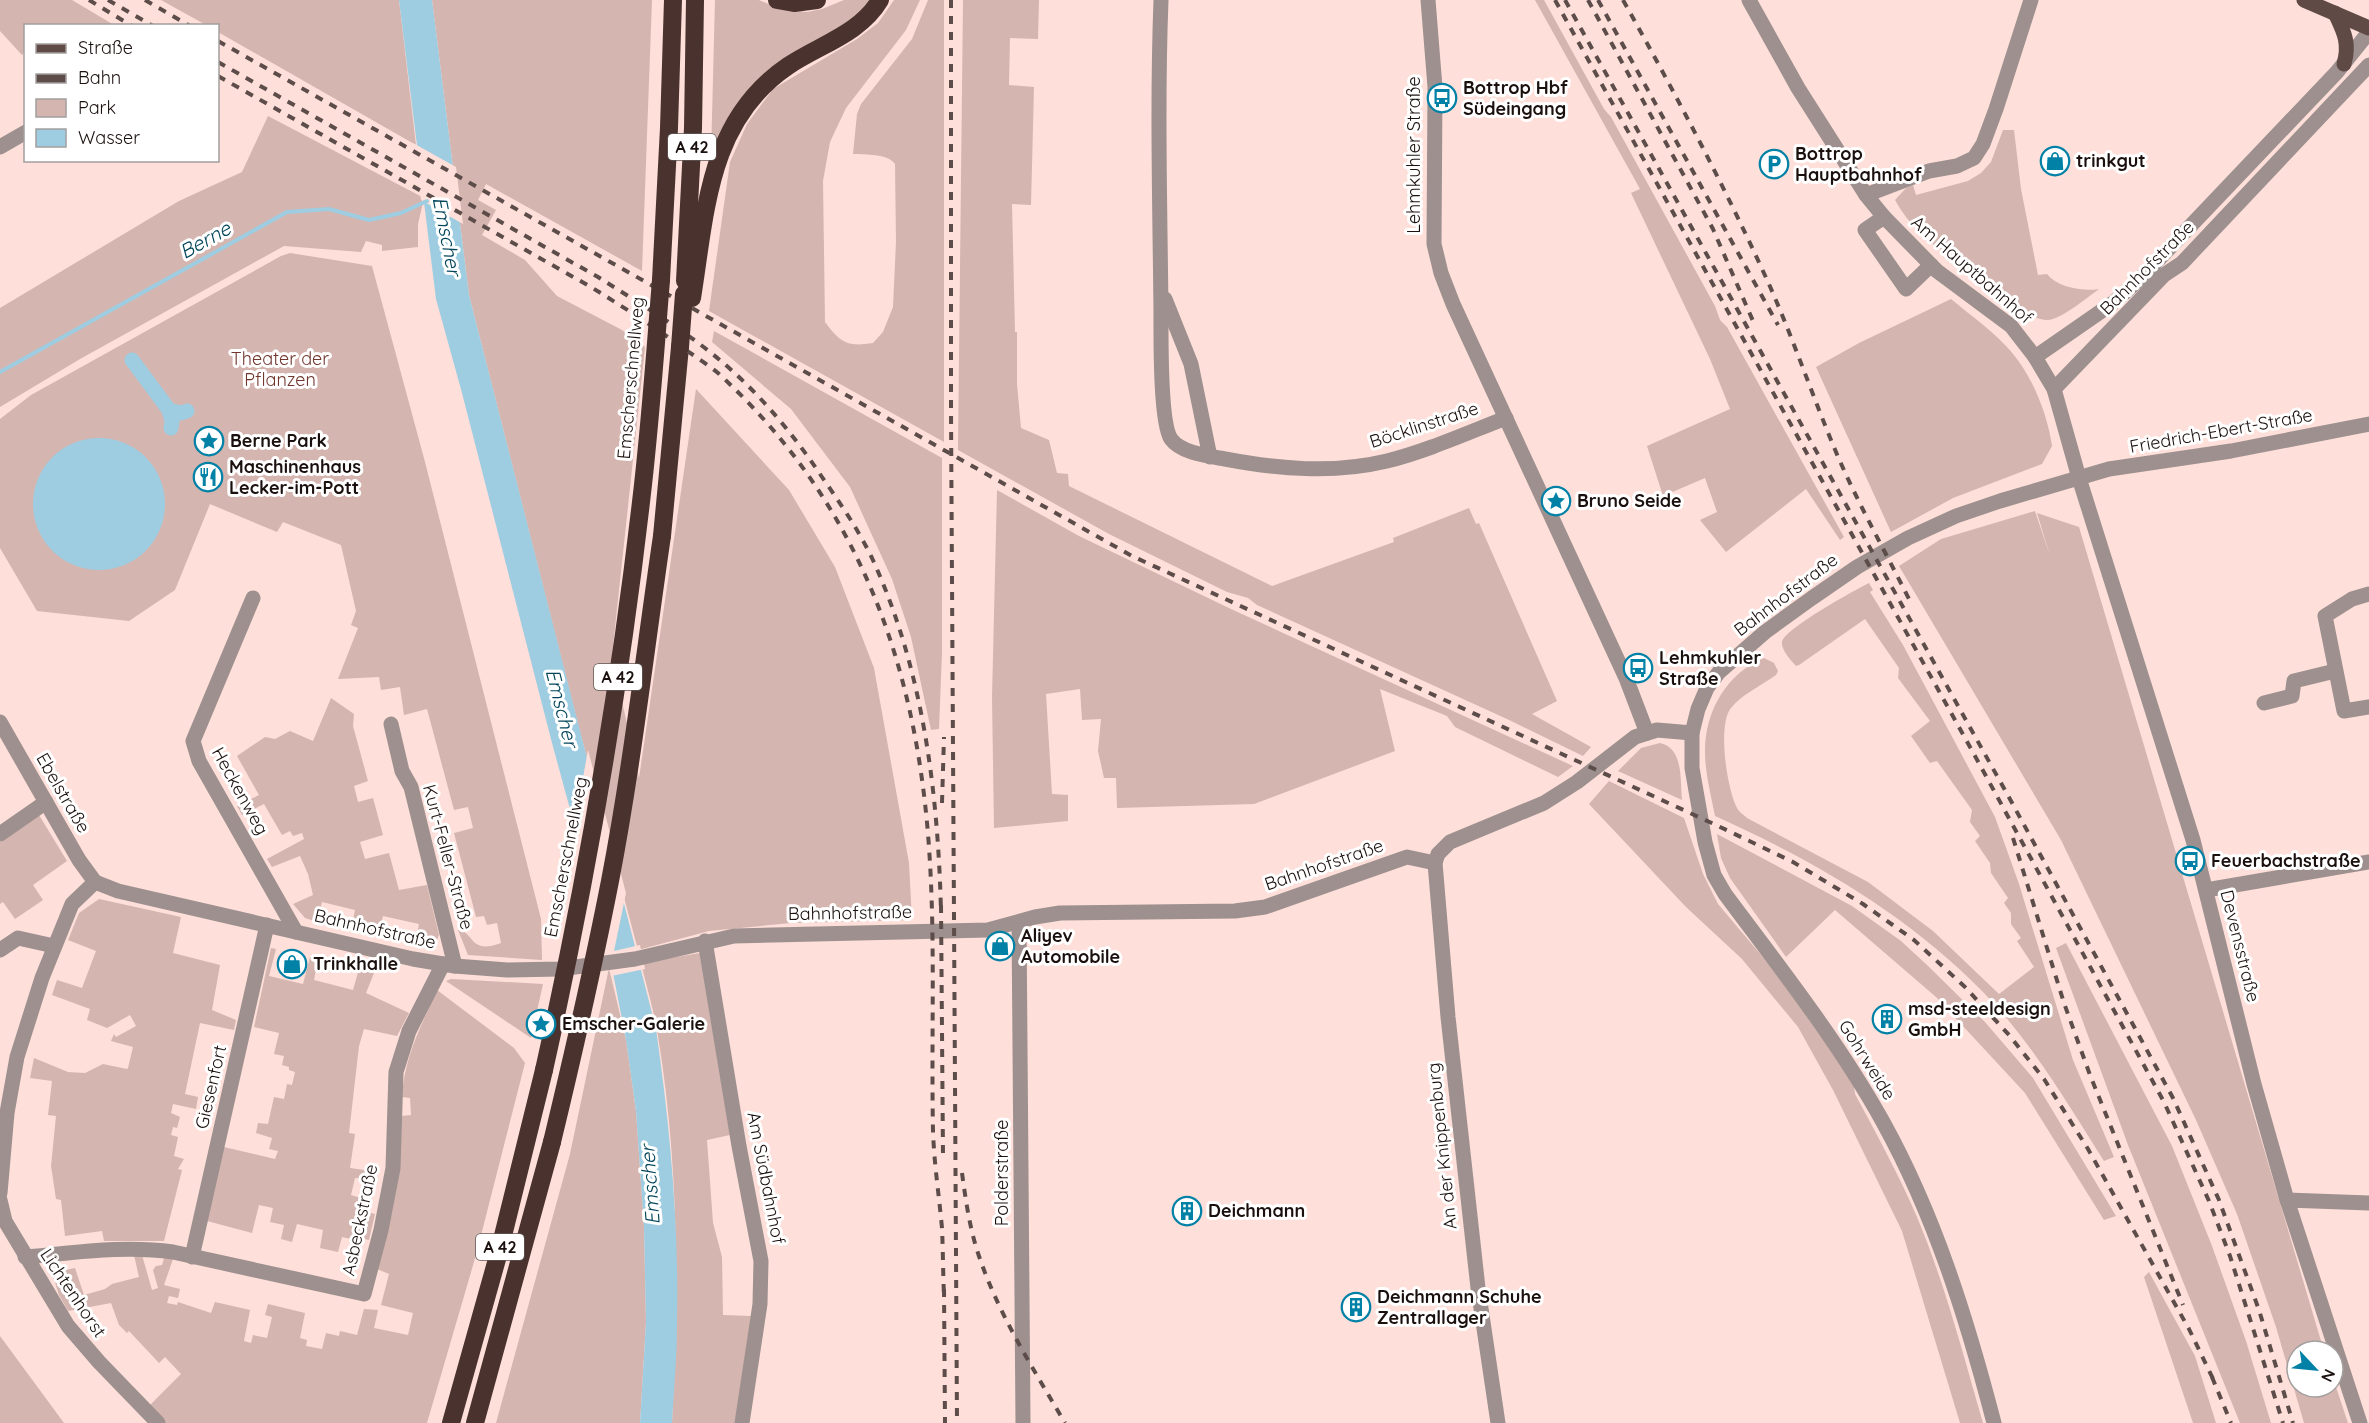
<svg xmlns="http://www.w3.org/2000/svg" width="2369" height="1423" viewBox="0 0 2369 1423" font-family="Quicksand,sans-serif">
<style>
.green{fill:#d4b5af}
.water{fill:#9ecde1}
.pier{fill:#fedfd9}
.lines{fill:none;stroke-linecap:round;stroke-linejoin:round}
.stream{stroke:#9ecde1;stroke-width:4}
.canal{stroke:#9ecde1;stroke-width:15}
.minor{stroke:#9d908e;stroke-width:15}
.major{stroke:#604a46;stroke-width:15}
.highway{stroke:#4a322e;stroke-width:18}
.rail{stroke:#5d4d4a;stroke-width:4;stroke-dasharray:8 8;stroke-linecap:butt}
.highway-bridge{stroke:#4a322e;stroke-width:18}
.labels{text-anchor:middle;stroke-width:6;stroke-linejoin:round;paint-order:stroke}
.shield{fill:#fff;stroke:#5f5856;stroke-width:1.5}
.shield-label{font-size:16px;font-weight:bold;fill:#1a100e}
.poi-label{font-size:18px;font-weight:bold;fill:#1a100e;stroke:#fff;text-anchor:start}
.street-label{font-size:18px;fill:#1a100e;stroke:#fff}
.park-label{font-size:18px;fill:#71352c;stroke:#fff}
.water-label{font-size:20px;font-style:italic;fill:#02455a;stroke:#fff}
</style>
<rect width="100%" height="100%" fill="#fedfd9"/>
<!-- green -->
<g class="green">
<path d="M0 0H72L114 25 26 26 25 51 22 55 0 31Z"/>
<path d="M161 0H399L416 145 218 32V26L206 25Z"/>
<path d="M432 0H652L642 271 486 184 478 200 496 210 482 235 525 260 557 296 622 330 645 347 612 656 639 778 696 389 789 490 835 567 874 668 909 863 912 920 791 923 709 931 638 950 578 724 469 295Z"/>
<path d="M715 0H759L780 9 807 12 822 9 844 0H871L853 19 796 53 712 156H711Z"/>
<path d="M894 0H920L906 30 846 108 830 142 823 181 825 322C841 343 847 347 873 343L883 332 893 307 896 242 895 164C887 153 866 155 853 154L857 114 861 104 912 39 928 0H944V442L709 311 730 162 747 124 773 89 857 39 878 23Z"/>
<path d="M963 0H1039L1038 39 1010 38 1009 85 1034 87 1031 205 1012 204 1015 332H1017V384L1021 428 1049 440 1057 473 1068 474 1069 486 1272 586 1394 542 1393 538 1469 508 1476 524 1479 523 1557 701 1532 714 1591 747 1583 756 1507 719 1257 605 1248 598 1227 592 1109 534 958 450Z"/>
<path d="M1535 0H1544L1604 109 1611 117 1715 306 1720 320 1727 327 1844 537 1840 540 1806 489 1726 552 1700 520 1717 512 1705 478 1663 496 1647 446 1730 409 1710 359 1631 193 1640 189Z"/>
<path d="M268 116 424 198 418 224V247L382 251V245L366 241 361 252 284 246 80 359 0 407V308L179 201 242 172Z"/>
<path d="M2003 130H2014L2021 189 2038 275 2047 274C2057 287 2083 292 2099 289 2088 297 2060 320 2048 320 2027 320 2014 301 1999 289 1961 262 1918 243 1895 200L1906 188 1913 185 1916 195 1968 181 1981 173 1991 162Z"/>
<path d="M290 253 372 266 425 462 541 919 542 960 468 955 458 930C475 932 469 955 501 943L497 923 487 925 484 916 476 917 454 833 473 828 468 807 454 810 427 709 404 715 400 687 381 690 379 677 338 679 358 628 351 625 356 611 341 545 283 522 277 532 210 504 175 590 129 621 37 611 0 548V419L31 395 281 256Z"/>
<path d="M1951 299C1969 314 1989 328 2005 345 2030 370 2047 411 2052 446L2042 464 1953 498 1891 532 1816 367 1859 343Z"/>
<path d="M714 331 942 458V652L939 729 931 730 911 637 892 579 850 487 791 409 712 342Z"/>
<path d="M997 490 1079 536 1231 609 1573 766 1558 777 1455 727 1447 716 1380 689 1395 751 1254 804 1117 808 1116 778H1104L1098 751 1101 719 1082 720 1080 689 1046 694 1052 794 1068 795V821L994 828 992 697Z"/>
<path d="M2035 511 2050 556 2037 513 2079 527 2324 1351H2297V1387H2333V1378L2348 1423H2304L2276 1327 2237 1214 2196 1120 2061 840 1899 566 1941 539Z"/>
<path d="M1869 583 1873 590 1870 592 1903 645 1995 817 2019 884 2073 1060 2114 1157 2104 1161C2067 1103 2031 1041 1983 992 1907 914 1813 860 1715 816 1711 795 1705 773 1705 751 1705 711 1727 673 1764 658L1774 663 1778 671 1776 675C1762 685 1741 695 1731 708 1717 725 1727 789 1737 808 1739 812 1744 815 1747 818L1868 882 1933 931 1999 994 2034 967 2017 941 2021 938 2011 924V913L2004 903 2008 898 1991 873 1990 863 1975 841 1980 836 1970 822 1972 810 1937 761 1930 763 1911 736 1930 721 1898 678 1899 668 1865 619 1799 665 1796 666C1791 660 1781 650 1782 642 1784 629 1855 590 1869 583Z"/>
<path d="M331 698 354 714 353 726 368 781 354 786 358 802 373 798 383 835 360 842 365 859 389 853 399 890 427 885 439 935 436 942 432 945H415L419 924 383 916 378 936 351 930 355 910 322 902 317 922 305 918 293 904 313 895 308 874 300 856 272 867 267 859 304 839 302 833 293 836 290 831 282 835 264 804 242 815 237 806 259 795 237 756 265 737 275 739 290 731 313 741Z"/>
<path d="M1660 743C1684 748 1680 781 1682 800L1618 771 1641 748Z"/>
<path d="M1609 781 1684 818 1703 874 1718 904 1767 962 1827 1044 1854 1086 1855 1094C1877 1135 1899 1175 1917 1217 1945 1284 1963 1354 1983 1423H1960L1902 1231 1833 1090 1798 1027 1742 959 1686 907 1589 804Z"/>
<path d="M39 815 67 861 33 885 43 900 15 919 3 902 0 904V842Z"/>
<path d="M1717 834 1852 906 1901 941 1927 965 1985 1022 2033 1078 2116 1216 2104 1220 2025 1093 1936 997 1835 910 1786 957 1730 878 1721 858Z"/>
<path d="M99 899 181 917 173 953 220 965 212 1010 236 1020 234 1030 200 1023 185 1094 198 1097 196 1109 173 1104 171 1113 180 1117 177 1128 173 1127 171 1135 178 1137 174 1156 184 1159 178 1169 182 1170 164 1241H104L102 1231 65 1236 61 1200 56 1199 51 1166 56 1116 48 1115 52 1081 30 1078 34 1058 68 1072 85 1073 103 1064 127 1069 128 1068 133 1047 111 1041 114 1034 116 1037 136 1026 130 1015 107 1028 87 1020 90 1009 52 995 57 980 82 988 96 951 68 940 79 913Z"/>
<path d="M2066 943 2172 1146 2212 1246 2246 1341 2271 1423H2240L2128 1145 2056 948Z"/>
<path d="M271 948 276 949 269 976 303 984 310 957 318 959 314 980 353 990 359 969 374 973 366 993 409 1013 397 1036 364 1029 359 1046 349 1133 355 1134 350 1168 371 1171 369 1179 355 1178 351 1195 364 1199 361 1210 375 1214 369 1240 360 1238 359 1241 342 1237 338 1252 320 1248 323 1230 297 1224 292 1242 281 1239 284 1225 270 1222 273 1208 259 1205 252 1233 207 1221 224 1147 275 1159 278 1151 269 1149 272 1138 256 1133 258 1123 268 1124 274 1097 284 1099 287 1084 292 1085 295 1072 289 1070V1067L282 1065 284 1056 274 1054 279 1033 254 1027Z"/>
<path d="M700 953 730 1135 707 1140 713 1223 722 1257 723 1315 751 1316 735 1423H672C679 1292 679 1159 657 1030 653 1007 646 985 641 963Z"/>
<path d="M609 968 626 1040 636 1111 644 1227 646 1322 640 1423H496L570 1154Z"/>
<path d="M451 979 543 984 531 1038 446 981Z"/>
<path d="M437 990 514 1048 525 1063 476 1255 427 1423H164L148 1407 181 1374 165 1357 159 1363 129 1331 127 1333 119 1325 111 1303 68 1311 59 1295 52 1273 75 1268 84 1295 105 1289 112 1284 139 1277 134 1255H142L152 1290 158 1288 153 1270 156 1266 162 1265 164 1258 173 1259 164 1285 180 1289 178 1298 169 1296 167 1303 177 1305 178 1302 211 1313 215 1302 250 1310 244 1341 251 1343 253 1335 267 1338 272 1317 265 1315 268 1304 305 1313 300 1338 307 1340 306 1346 322 1349 326 1333 339 1336 340 1331 357 1335 364 1309 378 1310 374 1328 408 1335 413 1313 381 1305 389 1274 377 1269 401 1116 411 1115 410 1098 402 1097C404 1058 421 1026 437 990Z"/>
<path d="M2149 1272 2195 1356 2216 1423H2193L2144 1277Z"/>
<path d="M0 1336 64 1423H0Z"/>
</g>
<!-- water -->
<g class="water">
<path d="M399 0H432L469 295 656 1029C670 1126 679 1224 677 1322 677 1356 674 1389 672 1423H640L646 1322 644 1227 636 1111 626 1040 609 952 552 743 462 393 436 299Z"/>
<circle cx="99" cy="504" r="66"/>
</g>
<!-- pier -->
<g class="pier">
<path d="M413 143 456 167 463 224 421 200Z"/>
<path d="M588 750 626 893 614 951 640 945 645 969 611 976 573 833Z"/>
</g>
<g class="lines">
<!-- stream -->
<path class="stream" d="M0 372 287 212 329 209 369 220 401 213 427 201"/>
<!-- canal -->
<g class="canal">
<path d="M132 360 169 410 181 413 187 411"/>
<path d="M169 410 172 421 171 428"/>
</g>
<!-- minor -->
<g class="minor">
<path d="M1161 0C1157 104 1160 208 1161 313 1161 336 1160 423 1171 439 1181 453 1208 456 1225 459 1278 469 1333 474 1387 461 1427 451 1467 433 1506 418"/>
<path d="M1428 0 1435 87 1434 244 1441 273 1453 304 1626 678 1647 733"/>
<path d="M1749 0 1798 88 1866 195 1884 217 1937 271 2011 326 2035 357 2054 389 2079 478 2193 840 2254 1084 2287 1200 2360 1423"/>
<path d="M0 147 26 132"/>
<path d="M1866 195 1929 171 1957 166 1974 158 1983 144 1996 109 2031 0"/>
<path d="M1884 217 1865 230 1906 289 1931 265"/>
<path d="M1165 299 1191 364 1210 457"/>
<path d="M2035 357 2113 303 2140 279 2337 72 2369 32"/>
<path d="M2054 389 2164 275 2182 263 2369 65"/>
<path d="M2369 594 2352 599 2325 616 2344 711 2369 707"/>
<path d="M253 598 193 741 199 761 296 932"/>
<path d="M2264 703 2292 696 2294 681 2335 671"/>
<path d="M0 722 79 860 95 882"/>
<path d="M391 724 402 771 411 787 455 966"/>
<path d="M0 834 46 802"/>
<path d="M95 882 118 891 413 959 455 966 507 970 560 969 635 959 734 936 988 930 1035 917 1060 913 1235 911 1265 907 1407 857 1435 863"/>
<path d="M2206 890 2369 862"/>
<path d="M1019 922 1023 1423"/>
<path d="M705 941 739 1146 761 1261 760 1304 742 1423"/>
<path d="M0 950 18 938 54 946"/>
<path d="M0 1193 7 1113 17 1057 42 978 72 904 95 882"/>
<path d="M0 1200 5 1221 68 1326 99 1362 158 1423"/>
<path d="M2287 1200 2369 1203"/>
<path d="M25 1257C74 1253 123 1245 173 1252L364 1294 381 1230 393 1168 396 1072 409 1031 443 964"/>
<path d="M192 1257 267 925"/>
<path d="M1498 1423 1478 1288 1448 1017 1435 863 1438 854 1450 842 1544 803 1577 782 1635 737 1657 730 1692 733"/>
<path d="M1994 1423C1967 1319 1935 1216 1883 1122 1838 1041 1780 968 1725 894L1714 875 1705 842 1692 768V733L1698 709 1707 688 1719 672 1765 632 1812 598 1857 567 1908 538 1956 516 2000 501 2109 469 2231 451 2369 424"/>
</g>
<!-- major -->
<g class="major">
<path d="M2304 0 2369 28"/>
<path d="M2335 13C2344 32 2350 43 2344 64"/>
</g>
<!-- highway -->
<g class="highway">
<path d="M777 0 794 3 817 0"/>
<path d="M661 280 669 128 673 0"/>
<path d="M685 281 693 128 695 0"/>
<path d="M692 298C706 211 708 120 788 66 819 45 860 34 880 0"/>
<path d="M662 536 680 347"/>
<path d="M451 1423 499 1252 544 1070"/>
<path d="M475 1423 552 1142"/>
</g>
<!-- rail -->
<g class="rail">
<path d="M89 0 132 26"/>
<path d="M108 0 153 26"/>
<path d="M145 0 190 26"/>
<path d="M951 0V412L957 1423"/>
<path d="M1555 0 1975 756 2164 1102 2209 1201 2230 1256 2283 1423"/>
<path d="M1565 0 2011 801 2173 1098 2219 1200 2259 1310 2293 1423"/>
<path d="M1588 0 1713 229 1753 321"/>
<path d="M1598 0 1778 325"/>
<path d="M1623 0C1675 93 1724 185 1768 282 1794 340 1814 401 1839 459 1860 507 1886 553 1910 601"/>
<path d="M218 41 1132 556 1716 825 1793 862 1863 904 1914 940 1965 987 2009 1035 2044 1079 2088 1149 2189 1329 2216 1385"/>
<path d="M218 62 598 277C639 303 683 329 721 361 760 394 794 435 822 477 840 503 858 529 872 558 923 669 938 791 941 912"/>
<path d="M218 76 591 287C623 307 655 327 686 350 696 357 708 365 718 373 854 498 913 653 928 834 936 932 931 1032 933 1131 934 1163 939 1195 942 1228 943 1250 943 1273 944 1296"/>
<path d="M942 803 944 737"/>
<path d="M2013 838 2064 1003 2090 1075 2183 1305"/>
<path d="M941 905 943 1157"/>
<path d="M962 1173C966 1202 970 1231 980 1259 1000 1317 1034 1370 1065 1423"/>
<path d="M944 1289 945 1423"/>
<path d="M2212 1377 2231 1423"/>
</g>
<!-- highway-bridge -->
<g class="highway-bridge">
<path d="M680 347 684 294"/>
<path d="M544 1070C586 882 619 693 641 502 650 428 655 354 661 280"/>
<path d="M552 1142C573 1055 593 968 610 881 632 767 645 651 662 536"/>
</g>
</g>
<!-- icons -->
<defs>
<g id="bus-ring" transform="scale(1.5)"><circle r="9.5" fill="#fff" stroke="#0281a6" stroke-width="1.5"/><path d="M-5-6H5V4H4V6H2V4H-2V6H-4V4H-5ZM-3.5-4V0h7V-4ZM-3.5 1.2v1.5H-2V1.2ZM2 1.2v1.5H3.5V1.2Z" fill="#0281a6"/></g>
<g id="shop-ring" transform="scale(1.5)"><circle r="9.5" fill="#fff" stroke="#0281a6" stroke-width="1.5"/><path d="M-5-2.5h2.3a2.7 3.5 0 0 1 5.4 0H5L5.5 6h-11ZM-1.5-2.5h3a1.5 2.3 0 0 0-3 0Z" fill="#0281a6"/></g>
<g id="parking-ring" transform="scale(1.5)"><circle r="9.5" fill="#fff" stroke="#0281a6" stroke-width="1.5"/><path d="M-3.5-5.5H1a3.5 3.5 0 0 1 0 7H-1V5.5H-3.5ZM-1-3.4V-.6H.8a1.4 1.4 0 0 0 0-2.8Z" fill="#0281a6"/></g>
<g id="sight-ring" transform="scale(1.5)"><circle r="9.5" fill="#fff" stroke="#0281a6" stroke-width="1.5"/><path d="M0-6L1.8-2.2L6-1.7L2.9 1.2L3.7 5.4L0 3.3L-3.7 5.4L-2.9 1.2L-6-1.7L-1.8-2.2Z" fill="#0281a6"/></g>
<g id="restaurant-ring" transform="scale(1.5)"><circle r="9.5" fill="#fff" stroke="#0281a6" stroke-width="1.5"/><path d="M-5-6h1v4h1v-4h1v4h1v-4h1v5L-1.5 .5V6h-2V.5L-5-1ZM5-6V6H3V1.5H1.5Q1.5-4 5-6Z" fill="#0281a6"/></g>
<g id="building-ring" transform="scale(1.5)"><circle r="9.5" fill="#fff" stroke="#0281a6" stroke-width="1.5"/><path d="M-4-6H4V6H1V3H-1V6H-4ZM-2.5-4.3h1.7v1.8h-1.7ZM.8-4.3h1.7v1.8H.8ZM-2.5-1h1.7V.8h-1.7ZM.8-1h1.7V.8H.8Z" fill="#0281a6"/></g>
</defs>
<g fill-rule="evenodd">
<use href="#bus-ring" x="1442" y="98"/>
<use href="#shop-ring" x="2055" y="161"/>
<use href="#parking-ring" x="1774" y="164"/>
<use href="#sight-ring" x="209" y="441"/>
<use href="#restaurant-ring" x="208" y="477"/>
<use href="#sight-ring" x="1556" y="501"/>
<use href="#bus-ring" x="1638" y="668"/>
<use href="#bus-ring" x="2190" y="861"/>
<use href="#shop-ring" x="1000" y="946"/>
<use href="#shop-ring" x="292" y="964"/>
<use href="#building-ring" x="1887" y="1019"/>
<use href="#sight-ring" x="541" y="1024"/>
<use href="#building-ring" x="1187" y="1211"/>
<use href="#building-ring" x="1356" y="1307"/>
</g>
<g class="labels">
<!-- shield labels -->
<g class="shield">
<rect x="668" y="134" width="48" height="26" rx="4.5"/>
<rect x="594" y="664" width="48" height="26" rx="4.5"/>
<rect x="476" y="1234" width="48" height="26" rx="4.5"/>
</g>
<g class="shield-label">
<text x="692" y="153">A 42</text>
<text x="618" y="683">A 42</text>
<text x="500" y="1253">A 42</text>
</g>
<!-- poi labels -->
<g class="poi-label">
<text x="1463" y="94">Bottrop Hbf<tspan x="1463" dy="21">Südeingang</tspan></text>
<text x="1795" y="160">Bottrop<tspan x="1795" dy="21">Hauptbahnhof</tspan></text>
<text x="2076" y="167">trinkgut</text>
<text x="230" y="447">Berne Park</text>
<text x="229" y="473">Maschinenhaus<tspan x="229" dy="21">Lecker-im-Pott</tspan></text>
<text x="1577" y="507">Bruno Seide</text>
<text x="1659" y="664">Lehmkuhler<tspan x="1659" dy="21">Straße</tspan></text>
<text x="2211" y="867">Feuerbachstraße</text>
<text x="1021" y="942">Aliyev<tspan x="1021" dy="21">Automobile</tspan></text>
<text x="313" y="970">Trinkhalle</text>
<text x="1908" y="1015">msd-steeldesign<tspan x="1908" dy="21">GmbH</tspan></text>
<text x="562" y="1030">Emscher-Galerie</text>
<text x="1208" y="1217">Deichmann</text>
<text x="1377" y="1303">Deichmann Schuhe<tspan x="1377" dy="21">Zentrallager</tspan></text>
</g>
<!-- street labels -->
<g class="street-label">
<text transform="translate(1414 155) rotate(-90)" y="6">Lehmkuhler Straße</text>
<text transform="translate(2147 268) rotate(-45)" y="6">Bahnhofstraße</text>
<text transform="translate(1972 270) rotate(41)" y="6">Am Hauptbahnhof</text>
<text transform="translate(631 378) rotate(-85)" y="6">Emscherschnellweg</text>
<text transform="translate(1424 425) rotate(-18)" y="6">Böcklinstraße</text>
<text transform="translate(2221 431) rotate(-10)" y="6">Friedrich-Ebert-Straße</text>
<text transform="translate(1786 595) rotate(-37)" y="6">Bahnhofstraße</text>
<text transform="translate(240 791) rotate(61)" y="6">Heckenweg</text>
<text transform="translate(63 793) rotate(60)" y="6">Ebelstraße</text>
<text transform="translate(448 857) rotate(75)" y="6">Kurt-Feller-Straße</text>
<text transform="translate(566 857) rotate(-79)" y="6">Emscherschnellweg</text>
<text transform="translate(1324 865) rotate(-19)" y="6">Bahnhofstraße</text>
<text transform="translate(850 913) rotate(-1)" y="6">Bahnhofstraße</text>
<text transform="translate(375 929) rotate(13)" y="6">Bahnhofstraße</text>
<text transform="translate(2240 946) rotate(76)" y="6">Devensstraße</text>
<text transform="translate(1867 1060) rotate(58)" y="6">Gohrweide</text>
<text transform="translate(211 1087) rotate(-77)" y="6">Giesenfort</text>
<text transform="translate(1442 1146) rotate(-96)" y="6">An der Knippenburg</text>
<text transform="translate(1002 1173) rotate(-90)" y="6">Polderstraße</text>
<text transform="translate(766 1178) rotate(79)" y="6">Am Südbahnhof</text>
<text transform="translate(360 1220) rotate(-78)" y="6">Asbeckstraße</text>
<text transform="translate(73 1293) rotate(56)" y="6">Lichtenhorst</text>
</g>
<!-- park labels -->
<g class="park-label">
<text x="280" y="365">Theater der<tspan x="280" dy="21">Pflanzen</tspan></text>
</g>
<!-- water labels -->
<g class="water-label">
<text transform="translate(447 236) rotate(79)" y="7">Emscher</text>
<text transform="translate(205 240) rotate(-29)" y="7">Berne</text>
<text transform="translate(562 708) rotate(76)" y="7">Emscher</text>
<text transform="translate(650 1185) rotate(-94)" y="7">Emscher</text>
</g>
</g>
<!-- legend -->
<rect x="24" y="24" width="195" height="138" fill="#ffffff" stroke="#a39f9f" stroke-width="1.5"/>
<rect x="36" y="44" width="30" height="9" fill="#604a46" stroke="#a39f9f" stroke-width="1.5"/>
<text x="78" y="54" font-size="18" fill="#1a100e">Straße</text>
<rect x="36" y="74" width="30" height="9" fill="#5d4d4a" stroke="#a39f9f" stroke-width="1.5"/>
<text x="78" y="84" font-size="18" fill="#1a100e">Bahn</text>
<rect x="36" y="99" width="30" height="18" fill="#d4b5af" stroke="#a39f9f" stroke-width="1.5"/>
<text x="78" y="114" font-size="18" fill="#1a100e">Park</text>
<rect x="36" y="129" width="30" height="18" fill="#9ecde1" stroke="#a39f9f" stroke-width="1.5"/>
<text x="78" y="144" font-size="18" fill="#1a100e">Wasser</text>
<!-- north arrow -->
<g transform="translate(2315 1369) rotate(116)"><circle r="28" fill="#ffffff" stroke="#a39f9f" stroke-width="1.5"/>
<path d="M0-4.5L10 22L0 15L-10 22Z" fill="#0281a6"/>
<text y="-9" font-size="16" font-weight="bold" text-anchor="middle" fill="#1a100e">N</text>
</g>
</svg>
